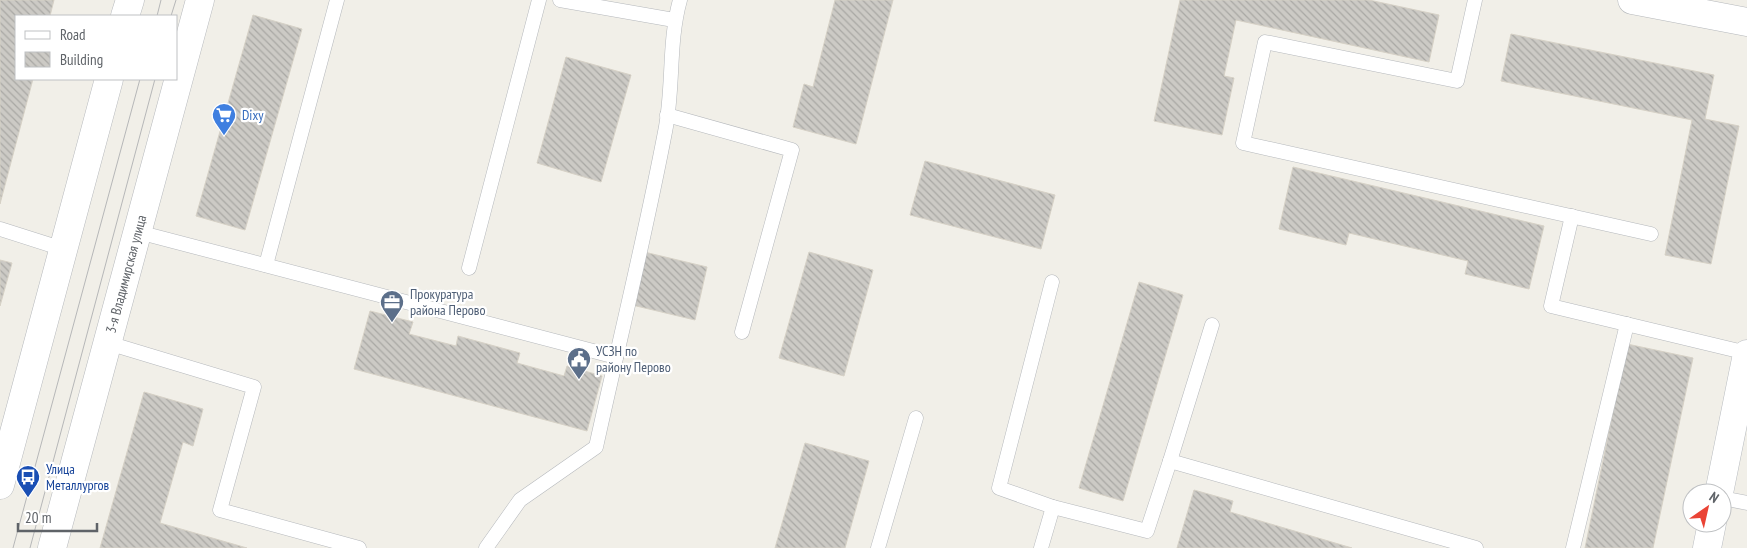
<svg xmlns="http://www.w3.org/2000/svg" width="1747" height="548" viewBox="0 0 1747 548" font-family="'PT Sans Narrow',sans-serif">
<style>
.building{fill:url(#building-back-hatch);stroke:#d6d1c6}
.lines{fill:none;stroke-linecap:round;stroke-linejoin:round}
.service-casing{stroke:#b5b8bc;stroke-width:15}
.minor-casing{stroke:#b5b8bc;stroke-width:29}
.tertiary-casing{stroke:#b5b8bc;stroke-width:29}
.secondary-casing{stroke:#b6babf;stroke-width:29}
.service{stroke:#fff;stroke-width:14}
.minor{stroke:#fff;stroke-width:28}
.tertiary{stroke:#fff;stroke-width:28}
.secondary{stroke:#fff;stroke-width:28}
.tram{stroke:#b6b7b8;stroke-width:1}
.labels{text-anchor:middle;stroke-width:4.5;stroke-linejoin:round;paint-order:stroke}
.shop-label{font-size:14px;fill:#366cbe;stroke:#fff;text-anchor:start}
.street-label{font-size:14px;fill:#5f6368;stroke:#fff}
.service-label{font-size:14px;fill:#4e5e75;stroke:#fff;text-anchor:start}
.transit-label{font-size:14px;fill:#164399;stroke:#fff;text-anchor:start}
</style>
<defs>
<pattern id="building-back-hatch" width="6" height="6" patternUnits="userSpaceOnUse" patternTransform="scale(1.25)"><rect width="6" height="6" fill="#cccac5"/><path d="M-1 5l2 2M0 0l6 6M5-1l2 2" fill="none" stroke="#a9a8a4"/></pattern>
</defs>
<rect width="100%" height="100%" fill="#f1efe8"/>
<!-- building -->
<g class="building">
<path d="M0 0H54L50 16H16V79H33L0 204Z"/>
<path d="M835 0H893L856 144 793 127 804 84 813 87Z"/>
<path d="M1180 0H1369L1439 15 1429 62 1236 20 1224 76 1234 78 1222 135 1154 121Z"/>
<path d="M253 15 302 29 245 230 196 216Z"/>
<path d="M1511 34 1714 75 1705 119 1739 126 1711 264 1665 255 1692 120 1501 81Z"/>
<path d="M566 57 631 75 601 182 537 163Z"/>
<path d="M925 161 1055 195 1041 249 910 215Z"/>
<path d="M1293 167 1544 226 1529 289 1465 274 1468 261 1349 233 1346 245 1279 229Z"/>
<path d="M640 251 707 267 695 320 628 304Z"/>
<path d="M809 252 873 270 844 376 779 358Z"/>
<path d="M0 260 12 263 0 306Z"/>
<path d="M1139 282 1183 295 1123 501 1079 488Z"/>
<path d="M370 311 413 322 409 334 456 346 458 336 520 353 517 363 564 376 567 366 602 376 587 431 354 369Z"/>
<path d="M1627 344 1693 358 1653 548H1585Z"/>
<path d="M144 392 203 409 193 446 183 442 160 523 247 548H100Z"/>
<path d="M805 443 869 461 845 548H775Z"/>
<path d="M1194 490 1233 501 1230 512 1352 548H1177Z"/>
</g>
<g class="lines">
<!-- service casing -->
<g class="service-casing">
<g id="service">
<path d="M560 0 674 20"/>
<path d="M1475 0 1457 81 1265 42 1243 143 1651 234"/>
<path d="M667 115 792 150 742 332"/>
<path d="M1572 216 1551 306 1747 353"/>
<path d="M0 229 63 249"/>
<path d="M138 232 616 357"/>
<path d="M266 265 337 0"/>
<path d="M469 268 539 0"/>
<path d="M1052 282 999 488 1053 507"/>
<path d="M1212 325 1170 461 1476 548"/>
<path d="M108 343 254 387 220 510 359 548"/>
<path d="M1722 498 1747 503"/>
<path d="M486 548 520 500 596 447C619 342 645 237 665 132 674 88 668 43 680 0"/>
<path d="M878 548 916 418"/>
<path d="M1041 548 1053 507 1147 531 1170 461"/>
<path d="M1573 548 1627 324"/>
</g>
</g>
<!-- minor casing -->
<g class="minor-casing">
<path id="minor" d="M1632 0 1747 22"/>
</g>
<!-- tertiary casing -->
<g class="tertiary-casing">
<g id="tertiary">
<path d="M125 16 130 0"/>
<path d="M0 485 109 79"/>
<path d="M52 548 200 0"/>
</g>
</g>
<!-- secondary casing -->
<g class="secondary-casing">
<g id="secondary">
<path d="M1719 493 1747 354"/>
<path d="M1707 548 1712 523"/>
</g>
</g>
<!-- service -->
<use href="#service" class="service"/>
<!-- minor -->
<use href="#minor" class="minor"/>
<!-- tertiary -->
<use href="#tertiary" class="tertiary"/>
<!-- secondary -->
<use href="#secondary" class="secondary"/>
<!-- tram -->
<g class="tram">
<path d="M157 16 161 0"/>
<path d="M171 16 176 0"/>
<path d="M13 548 140 79"/>
<path d="M30 548 155 79"/>
</g>
</g>
<!-- icons -->
<defs>
<g id="supermarket-pin" transform="scale(1.25)"><path d="M0 17L-7.5 6A9.5 9.5 0 1 1 7.5 6Z" fill="#3f7fe0" stroke="#fff"/><path d="M-6-5.5h2.5l.6 2H6L4.5 2H-2.5L-4.4-4H-6ZM-1.5 3.2a1.3 1.3 0 1 0 .1 0ZM3 3.2a1.3 1.3 0 1 0 .1 0Z" fill="#fff"/></g>
<g id="office-pin" transform="scale(1.25)"><path d="M0 17L-7.5 6A9.5 9.5 0 1 1 7.5 6Z" fill="#5c6f8a" stroke="#fff"/><path d="M-6-3h4V-5.5h4V-3h4V5H-6ZM-1-4.5V-3h2v-1.5ZM-6 0V1H6V0Z" fill="#fff"/></g>
<g id="civic-pin" transform="scale(1.25)"><path d="M0 17L-7.5 6A9.5 9.5 0 1 1 7.5 6Z" fill="#5c6f8a" stroke="#fff"/><path d="M-.6-6.5H3V-4.5H.6V-3L4-1V1h2V6H-6V1h2V-1L-.6-3ZM-1.2 2.5V6h2.4V2.5Z" fill="#fff"/></g>
<g id="bus-pin" transform="scale(1.25)"><path d="M0 17L-7.5 6A9.5 9.5 0 1 1 7.5 6Z" fill="#1a4fb4" stroke="#fff"/><path d="M-5-6H5V4H4V6H2V4H-2V6H-4V4H-5ZM-3.5-4V0h7V-4ZM-3.5 1.2v1.5H-2V1.2ZM2 1.2v1.5H3.5V1.2Z" fill="#fff"/></g>
</defs>
<g fill-rule="evenodd">
<use href="#supermarket-pin" x="224" y="115"/>
<use href="#office-pin" x="392" y="302"/>
<use href="#civic-pin" x="579" y="359"/>
<use href="#bus-pin" x="28" y="477"/>
</g>
<g class="labels">
<!-- shop labels -->
<g class="shop-label">
<text x="242" y="120">Dixy</text>
</g>
<!-- street labels -->
<g class="street-label">
<text transform="translate(126 274) rotate(-75)" y="5">3-я Владимирская улица</text>
</g>
<!-- service labels -->
<g class="service-label">
<text x="410" y="299">Прокуратура<tspan x="410" dy="16">района Перово</tspan></text>
<text x="596" y="356">УСЗН по<tspan x="596" dy="16">району Перово</tspan></text>
</g>
<!-- transit labels -->
<g class="transit-label">
<text x="46" y="474">Улица<tspan x="46" dy="16">Металлургов</tspan></text>
</g>
</g>
<!-- legend -->
<rect x="15" y="15" width="162" height="65" fill="#ffffff" stroke="#bfc1c3"/>
<rect x="25" y="31" width="25" height="8" fill="#ffffff" stroke="#bfc1c3"/>
<text x="60" y="40" font-size="15" fill="#5f6368">Road</text>
<rect x="25" y="52" width="25" height="15" fill="url(#building-back-hatch)" stroke="#bfc1c3"/>
<text x="60" y="65" font-size="15" fill="#5f6368">Building</text>
<!-- north arrow -->
<g transform="translate(1707 508) rotate(34)"><circle r="24" fill="#ffffff" stroke="#bfc1c3"/>
<path d="M0-4L9 19L0 12L-9 19Z" fill="#ea4335"/>
<text y="-8" font-size="14" font-weight="bold" text-anchor="middle" fill="#5f6368">N</text>
</g>
<!-- scale -->
<path d="M18 523v8h79v-8" fill="none" stroke="#5f6368" stroke-width="2.5"/>
<text x="25" y="523" font-size="15" fill="#5f6368" stroke="#ffffff" stroke-width="4" paint-order="stroke">20 m</text>
</svg>
